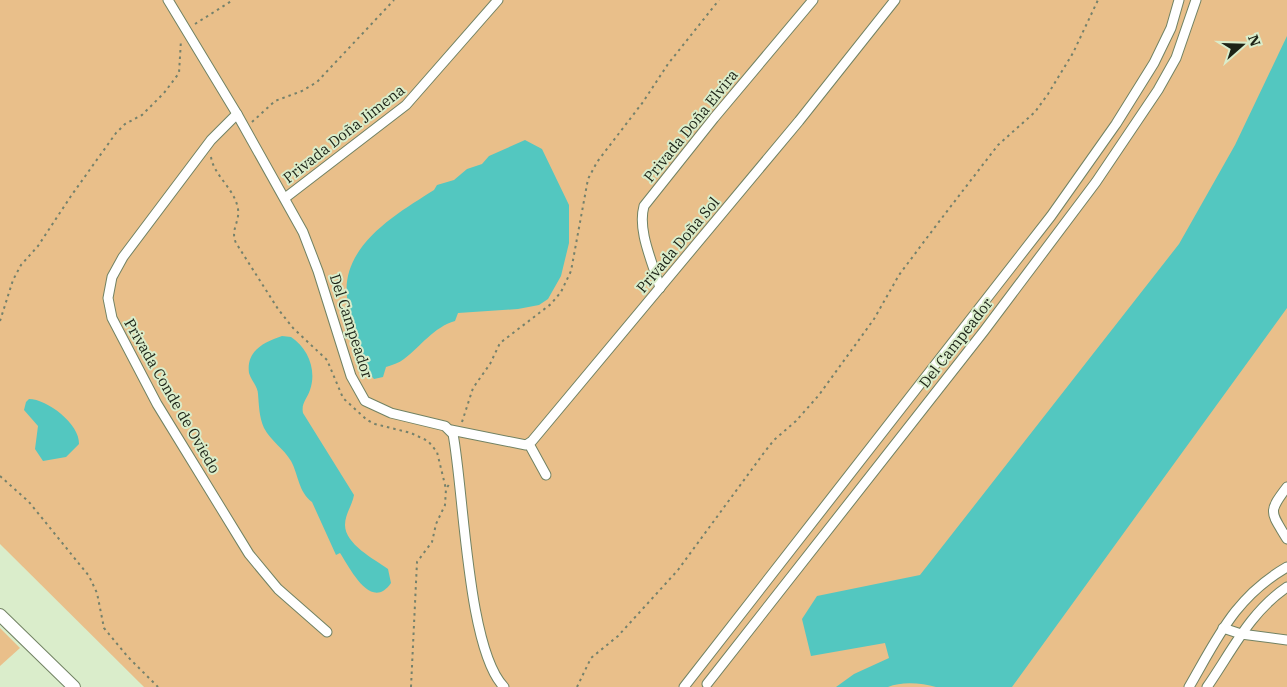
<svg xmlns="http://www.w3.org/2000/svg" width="1287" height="687" viewBox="0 0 1287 687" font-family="'IBM Plex Serif',serif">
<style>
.green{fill:#e9bf8a}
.water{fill:#53c7c0}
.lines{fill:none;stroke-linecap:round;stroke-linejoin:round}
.street-casing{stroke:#718263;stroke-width:11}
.secondary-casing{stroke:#718263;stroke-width:14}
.path{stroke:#75816b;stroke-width:2;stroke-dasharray:2.5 4;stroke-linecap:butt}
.street{stroke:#fff;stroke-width:9}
.secondary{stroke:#fff;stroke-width:12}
.labels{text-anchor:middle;stroke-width:4;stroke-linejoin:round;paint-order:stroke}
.street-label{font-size:15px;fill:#1c2216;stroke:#daedcb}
</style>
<rect width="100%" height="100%" fill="#daedcb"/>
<!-- green -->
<g class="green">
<path d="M0 0H1287V687H144L0 544Z"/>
<path d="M0 628 20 648 0 666Z"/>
</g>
<!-- water -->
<g class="water">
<path d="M1287 36V308L1012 687H936C922 683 902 681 888 687H836L854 674 889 658 885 643 811 656 802 619 817 596 920 575 1179 244 1235 145Z"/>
<path d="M525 140 542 149 569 205V243L561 276 548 299 539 305 518 309 458 313 455 321C434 327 421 346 404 359 399 363 392 365 386 367L383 377 374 379 368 372C361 347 350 323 347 297 341 245 398 213 434 190L437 185 454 180 467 169 482 164 489 156Z"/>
<path d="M282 336 291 337C308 348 317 370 310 390 307 399 301 403 303 413L354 495C352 506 345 514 345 525 345 544 374 559 388 569L391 583C371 612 350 568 340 553L336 555 312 502C298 491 299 476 291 461 284 449 271 441 264 428 259 417 259 405 258 394 258 387 251 380 249 373 246 351 264 342 282 336Z"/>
<path d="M29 399C47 399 80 424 79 444L66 457 43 461 35 449 38 426 24 410 26 402Z"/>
</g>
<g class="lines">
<!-- street casing -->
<g class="street-casing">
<g id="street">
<path d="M168 0 237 114 303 232 318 271 351 376 365 401 391 413 445 426 453 434C464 491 467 649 504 687"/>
<path d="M237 114 211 140 123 257 112 277 108 298 112 318 157 404 249 554 278 589 327 632"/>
<path d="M285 198 406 105 498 0"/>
<path d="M660 288C653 263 637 231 644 206L714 118 813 0"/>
<path d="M451 430 526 445 532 441 799 121 895 0"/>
<path d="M529 444 546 475"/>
<path d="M1287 487C1267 513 1271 512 1287 539"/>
<path d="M1223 628 1241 634 1287 640"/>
<path d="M707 684 984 331 1096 182 1158 90 1176 58 1196 0"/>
<path d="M684 687 1051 216 1116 124 1154 63 1171 28 1179 0"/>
<path d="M1189 687C1218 637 1235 597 1287 567"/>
<path d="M1207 687C1232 651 1250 612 1287 587"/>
</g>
</g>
<!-- secondary casing -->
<g class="secondary-casing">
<path id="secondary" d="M0 615 74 687"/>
</g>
<!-- path -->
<g class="path">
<path d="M195 24 233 0"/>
<path d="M252 122 275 101 302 91 317 82 394 0"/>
<path d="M211 157C214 176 235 189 238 209 240 222 230 230 236 243L278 309 293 328 327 360 343 398 367 420 375 424 411 433 428 441 437 452 446 489"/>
<path d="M0 321 13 280 21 265 38 246 71 196 116 133 125 124 142 115 164 93 179 73 181 40"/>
<path d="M462 422 473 388 490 364 500 343 551 304 561 292 571 271 588 179 597 162 643 102 668 64 719 0"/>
<path d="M0 476 29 502 89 576 97 593 104 628 128 657 158 687"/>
<path d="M411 687 417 562 432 542 436 524 445 505 446 489 450 483"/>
<path d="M577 687 591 658 618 636 678 570 763 454 774 440 796 421 819 395 874 319 899 275 938 223 998 145 1035 112 1048 94 1073 53 1098 0"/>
</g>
<!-- street -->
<use href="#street" class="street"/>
<!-- secondary -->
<use href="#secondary" class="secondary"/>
</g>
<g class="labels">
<!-- street labels -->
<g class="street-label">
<text transform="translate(691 126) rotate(-51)" y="5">Privada Doña Elvira</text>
<text transform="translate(344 134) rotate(-38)" y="5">Privada Doña Jimena</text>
<text transform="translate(678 245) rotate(-50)" y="5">Privada Doña Sol</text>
<text transform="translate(351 326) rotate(72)" y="5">Del Campeador</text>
<text transform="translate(956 343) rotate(-52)" y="5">Del Campeador</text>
<text transform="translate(172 396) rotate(60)" y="5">Privada Conde de Oviedo</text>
</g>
</g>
<!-- north arrow -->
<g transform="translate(1242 45) rotate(70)" stroke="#daedcb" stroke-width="4" paint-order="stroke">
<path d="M0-4L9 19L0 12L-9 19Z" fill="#1c2216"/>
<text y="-8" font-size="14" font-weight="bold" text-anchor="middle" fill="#1c2216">N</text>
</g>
</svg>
